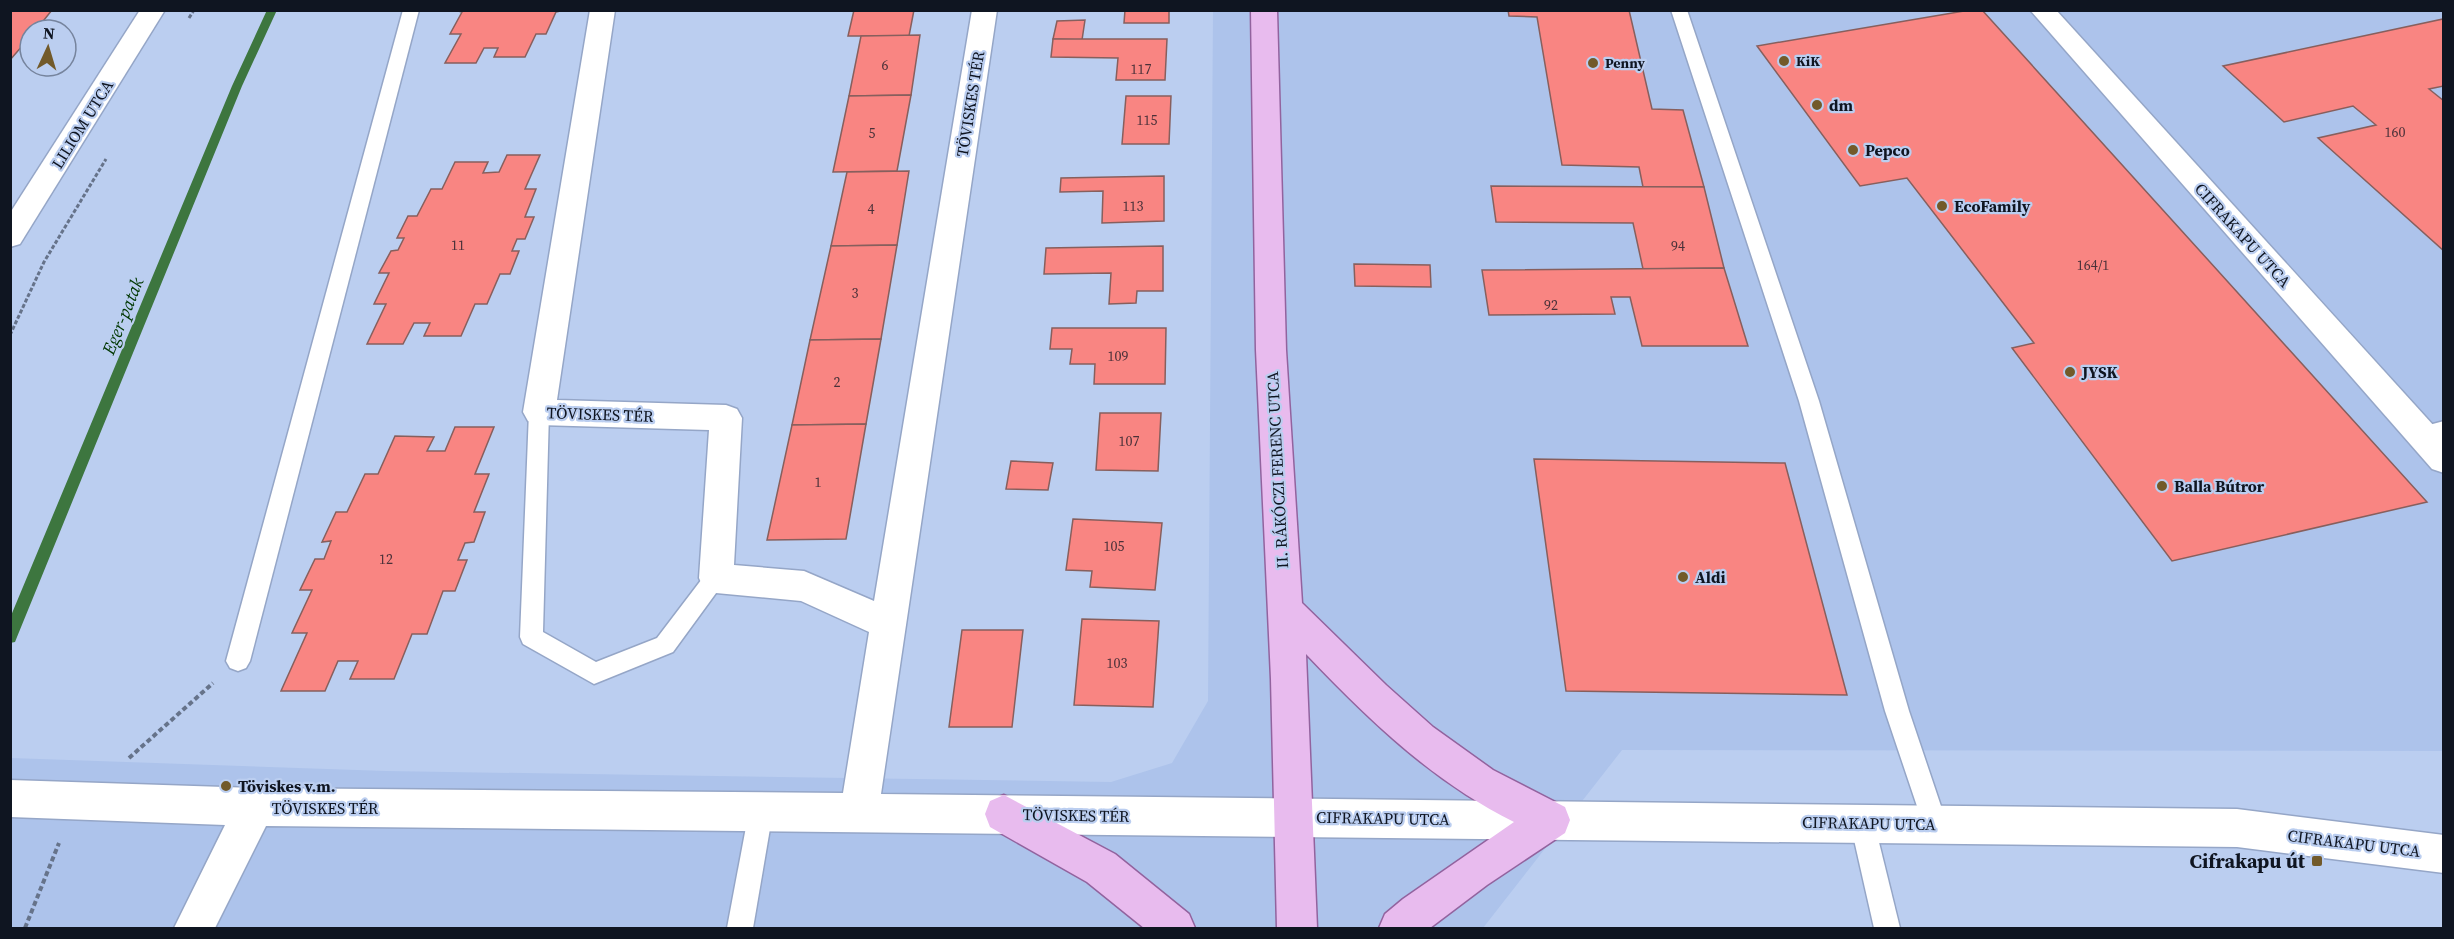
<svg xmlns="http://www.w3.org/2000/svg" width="2454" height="939" viewBox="0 0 2454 939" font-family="'Source Serif 4',serif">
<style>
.built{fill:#adc3eb}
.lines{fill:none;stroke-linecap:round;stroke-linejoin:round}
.stream{fill:#3d763f;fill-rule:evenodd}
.building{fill:#f98582;stroke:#875f5d;stroke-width:1.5}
.service-casing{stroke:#95a6c7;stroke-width:3}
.minor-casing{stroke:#95a6c7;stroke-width:3}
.primary-casing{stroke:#92639e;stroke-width:3}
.path-far1{stroke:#66738a;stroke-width:3;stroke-dasharray:4 2;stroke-linecap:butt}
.path{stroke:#66738a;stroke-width:4;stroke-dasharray:5 3;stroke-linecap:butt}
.service{fill:#fff;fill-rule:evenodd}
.minor{fill:#fff;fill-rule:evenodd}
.primary{fill:#e8bbee;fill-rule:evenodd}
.poi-dot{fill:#725a2a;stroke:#bbcef0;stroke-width:2}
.labels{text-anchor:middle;stroke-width:4.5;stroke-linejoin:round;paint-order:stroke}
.far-poi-label{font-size:14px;font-weight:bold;fill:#0f1521;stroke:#bbcef0;text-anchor:start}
.number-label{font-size:14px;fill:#4a3139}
.street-label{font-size:16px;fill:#0f1521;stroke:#bbcef0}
.poi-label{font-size:16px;font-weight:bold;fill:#0f1521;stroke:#bbcef0;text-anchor:start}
.water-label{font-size:18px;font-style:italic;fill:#003700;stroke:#bbcef0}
.near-poi-label{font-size:20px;font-weight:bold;fill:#0f1521;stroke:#bbcef0;text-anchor:end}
</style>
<rect width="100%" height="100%" fill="#bbcef0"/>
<!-- built -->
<path class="built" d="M1213 11H2443V751L1622 750 1483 928H11V758L386 771 1111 782 1172 763 1208 701Z"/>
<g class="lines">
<!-- stream -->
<path class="stream" d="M267 10H277L242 86 17 637 15 642 10 643V618L232 86Z"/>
</g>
<!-- building -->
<g class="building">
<path d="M10 10H52L36 30H30V37L10 60Z"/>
<path d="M454 10H565L556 12 546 34H536L525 57H494L498 48H484L476 63H445L461 34H450L462 12Z"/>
<path d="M854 10H914L909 36H848Z"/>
<path d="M1125 10H1169V23H1124Z"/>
<path d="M1508 10H1629L1652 109 1683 110 1704 187H1643L1639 167 1562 165 1537 17 1509 16Z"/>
<path d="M1970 10H1982L2427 502 2172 561 2012 348 2034 343 1907 178 1860 186 1757 46Z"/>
<path d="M2443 19 2444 86 2429 89 2444 101V251L2318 138 2376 125 2353 106 2284 122 2223 66Z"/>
<path d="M1085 20 1082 40 1053 39 1057 21Z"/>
<path d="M920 35 911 95 849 96 861 36Z"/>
<path d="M1053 39H1167L1165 80H1116L1118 58 1051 57Z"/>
<path d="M911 95 897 171 833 172 849 96Z"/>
<path d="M1126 96H1171L1169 144H1122Z"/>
<path d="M507 155H540L525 189H536L525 217H534L525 239H517L512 251H519L510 274H500L487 304H475L461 336H424L430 323H414L403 344H367L386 304H374L389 273H379L391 251 398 250 404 238H397L408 216H417L431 189H442L455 162H488L483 173 499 172Z"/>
<path d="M909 171 897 245 831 246 847 172Z"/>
<path d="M1164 176V221L1102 223 1103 191 1060 192 1061 178Z"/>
<path d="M1491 186 1704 187 1724 268 1643 269 1633 223 1496 222Z"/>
<path d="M897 245 881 339 810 340 831 246Z"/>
<path d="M1163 246V291H1137L1136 303 1109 304 1111 273 1044 274 1046 248Z"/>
<path d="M1354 264 1430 265 1431 287 1355 286Z"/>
<path d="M1724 268 1748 346H1642L1630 297H1611L1615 314 1489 315 1482 270Z"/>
<path d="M1052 328H1166L1165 384H1094L1095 364H1070L1072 349H1050Z"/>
<path d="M881 339 866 424 792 425 810 340Z"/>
<path d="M1100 413H1161L1158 471 1096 470Z"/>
<path d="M866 424 846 539 767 540 792 425Z"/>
<path d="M455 427H494L475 474H489L474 512H485L474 542 465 543 458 560H467L455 591H443L427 634H412L394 679H350L358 661H338L325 691H281L307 633H292L312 590H300L315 559H324L331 541 322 542 336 512H347L365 474H378L395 436 434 437 427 451H445Z"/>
<path d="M1534 459 1785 463 1847 695 1566 691Z"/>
<path d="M1011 461 1053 463 1048 490 1006 489Z"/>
<path d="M1073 519 1162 523 1155 590 1090 587 1092 571 1066 570Z"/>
<path d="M1082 619 1159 621 1153 707 1074 705Z"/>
<path d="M962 630H1023L1012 727H949Z"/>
</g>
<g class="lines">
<!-- service casing -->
<g class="service-casing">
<g id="service">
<path d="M403 10H419L250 661 246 668 238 671 230 668 226 661Z"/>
<path d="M1671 10H1687L1819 401 1909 711 1947 824 1944 833 1935 836 1926 833 1923 824 1885 711 1799 401Z"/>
<path d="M539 404 546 406 549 412 543 632 596 662 657 638 708 571 716 568 724 571 727 578 673 652 594 684 523 644 520 637 529 412 532 406Z"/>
<path d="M2444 421V437L2421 443 2414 441 2411 435 2414 429Z"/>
<path d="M761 799 770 803 773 811 753 928H727L749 811 752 803Z"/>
<path d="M1862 810 1871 813 1874 822 1900 928H1874L1850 822 1853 813Z"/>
</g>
</g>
<!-- minor casing -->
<g class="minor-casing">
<g id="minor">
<path d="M140 10H165L20 244 10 247V213Z"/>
<path d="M590 10H615L557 400 726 405 737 409 742 418 734 565 804 571 874 601 972 10H997L881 794 2237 809 2444 835V873L2237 847 266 826 215 928H174L225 825 10 817V780L255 788 843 793 869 632 801 601 716 593 704 589 699 578 709 430 539 425 528 421 523 412Z"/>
<path d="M2030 10H2056L2444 437V473L2432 469Z"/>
</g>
</g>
<!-- primary casing -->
<g class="primary-casing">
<g id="primary">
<path d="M1251 10H1277L1286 350 1302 603 1386 685 1433 727 1493 770 1565 807 1570 820 1565 833 1487 885 1430 928H1379L1385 914 1403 899 1514 822C1432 781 1369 720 1306 654L1317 928H1277L1271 679 1256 350Z"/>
<path d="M1004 795 1115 854 1189 914 1195 928H1144L1087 882 990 827 985 814 990 801Z"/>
</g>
</g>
<!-- path-far1 -->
<g class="path-far1">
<path d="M189 18 194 10"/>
<path d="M10 335 44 262 106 159"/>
</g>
<!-- path -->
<g class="path">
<path d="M129 758 213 683"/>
<path d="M25 928 59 843"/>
</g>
<!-- service -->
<use href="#service" class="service"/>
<!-- minor -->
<use href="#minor" class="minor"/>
<!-- primary -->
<use href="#primary" class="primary"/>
</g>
<!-- markers -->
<g class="poi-dot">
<circle cx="1784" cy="61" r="6"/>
<circle cx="1593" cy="63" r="6"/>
<circle cx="1817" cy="105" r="6"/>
<circle cx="1853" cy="150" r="6"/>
<circle cx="1942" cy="206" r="6"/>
<circle cx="2070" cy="372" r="6"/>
<circle cx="2162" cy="486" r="6"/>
<circle cx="1683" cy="577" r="6"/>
<circle cx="226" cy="786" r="6"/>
<rect x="2311" y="855" width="12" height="12" rx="3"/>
</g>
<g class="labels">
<!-- far-poi labels -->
<g class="far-poi-label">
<text x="1796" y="66">KiK</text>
<text x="1605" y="68">Penny</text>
</g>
<!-- number labels -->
<g class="number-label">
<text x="885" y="70">6</text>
<text x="1141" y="74">117</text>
<text x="1147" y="125">115</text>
<text x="2395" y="137">160</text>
<text x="872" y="138">5</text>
<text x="1133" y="211">113</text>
<text x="871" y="214">4</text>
<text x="458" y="250">11</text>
<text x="1678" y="251">94</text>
<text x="2093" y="270">164/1</text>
<text x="855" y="298">3</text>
<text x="1551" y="310">92</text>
<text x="1118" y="361">109</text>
<text x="837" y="387">2</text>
<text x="1129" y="446">107</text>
<text x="818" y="487">1</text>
<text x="1114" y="551">105</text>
<text x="386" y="564">12</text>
<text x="1117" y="668">103</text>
</g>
<!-- street labels -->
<g class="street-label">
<text transform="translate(970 104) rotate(-81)" y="6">TÖVISKES TÉR</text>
<text transform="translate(82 124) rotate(-58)" y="6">LILIOM UTCA</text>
<text transform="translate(2243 235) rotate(48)" y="6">CIFRAKAPU UTCA</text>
<text transform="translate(600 414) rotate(2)" y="6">TÖVISKES TÉR</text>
<text transform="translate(1277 470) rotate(-93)" y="6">II. RÁKÓCZI FERENC UTCA</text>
<text x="325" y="814">TÖVISKES TÉR</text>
<text transform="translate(1076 815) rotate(1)" y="6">TÖVISKES TÉR</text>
<text transform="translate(1383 818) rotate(1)" y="6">CIFRAKAPU UTCA</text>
<text transform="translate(1869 823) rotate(1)" y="6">CIFRAKAPU UTCA</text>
<text transform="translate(2354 843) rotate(7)" y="6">CIFRAKAPU UTCA</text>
</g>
<!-- poi labels -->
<g class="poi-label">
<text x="1829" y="111">dm</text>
<text x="1865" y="156">Pepco</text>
<text x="1954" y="212">EcoFamily</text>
<text x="2082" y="378">JYSK</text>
<text x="2174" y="492">Balla Bútror</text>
<text x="1695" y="583">Aldi</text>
<text x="238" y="792">Töviskes v.m.</text>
</g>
<!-- water labels -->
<g class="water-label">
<text transform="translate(123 316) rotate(-68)" y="6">Eger-patak</text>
</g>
<!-- near-poi labels -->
<g class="near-poi-label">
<text x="2305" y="868">Cifrakapu út</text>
</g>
</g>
<!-- border -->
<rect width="2454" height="939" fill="none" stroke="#0f1521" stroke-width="24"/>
<!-- north arrow -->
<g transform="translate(48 48) rotate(4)"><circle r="28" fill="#bbcef0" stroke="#76849d" stroke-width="1.5"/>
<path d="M0-4.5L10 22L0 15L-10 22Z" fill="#725a2a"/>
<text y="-9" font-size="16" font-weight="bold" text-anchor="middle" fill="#0f1521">N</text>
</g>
</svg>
